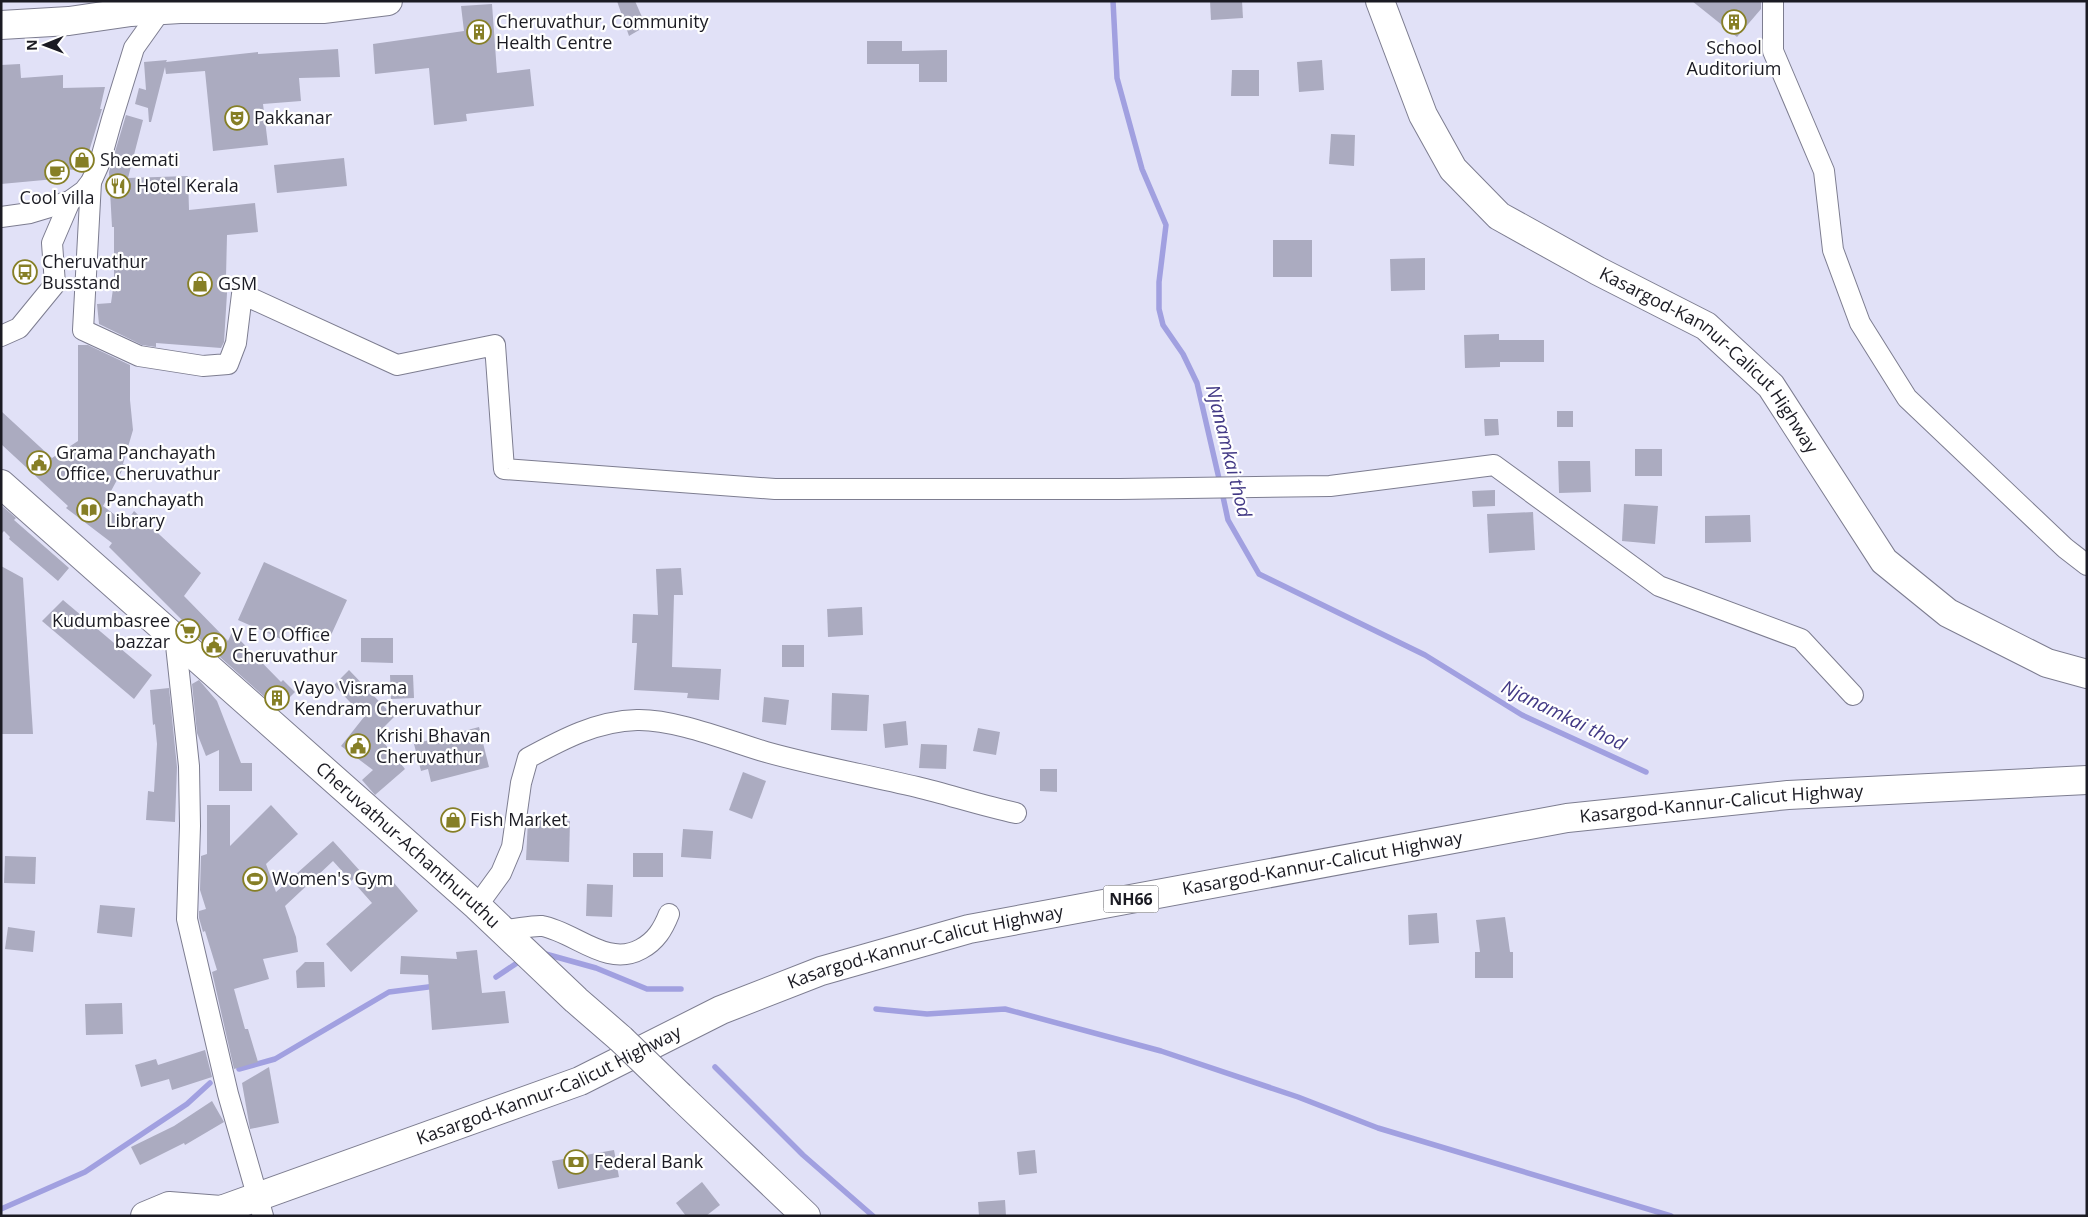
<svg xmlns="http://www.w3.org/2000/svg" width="2088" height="1217" viewBox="0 0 2088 1217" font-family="'Open Sans',sans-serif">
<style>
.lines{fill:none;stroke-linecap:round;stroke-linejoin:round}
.stream{stroke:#a1a0e0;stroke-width:5.5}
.building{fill:#ababc0}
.street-casing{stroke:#7d7d90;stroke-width:22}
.secondary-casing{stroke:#7d7d90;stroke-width:30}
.highway-casing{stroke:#7d7d90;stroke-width:30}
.street{stroke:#fff;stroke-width:20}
.secondary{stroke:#fff;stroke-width:28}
.highway{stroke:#fff;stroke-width:28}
.secondary-bridge-casing{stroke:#7d7d90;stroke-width:30;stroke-linecap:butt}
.secondary-bridge{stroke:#fff;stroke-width:28}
.labels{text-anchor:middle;stroke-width:4.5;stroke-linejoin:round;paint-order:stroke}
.shield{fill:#fff;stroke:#5f5f65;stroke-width:1}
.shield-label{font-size:16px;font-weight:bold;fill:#1b1b23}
.poi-label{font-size:18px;fill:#1b1b23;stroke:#fff;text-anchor:start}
.street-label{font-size:18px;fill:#1b1b23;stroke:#fff}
.water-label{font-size:19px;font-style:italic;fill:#423985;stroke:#fff}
</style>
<rect width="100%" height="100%" fill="#e1e1f7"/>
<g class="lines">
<!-- stream -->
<g class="stream">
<path d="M1113 1 1117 78 1142 169 1166 225 1159 282V309L1163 325 1183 354 1197 383 1220 483"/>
<path d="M1222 492 1228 520 1259 574 1425 655 1522 715 1646 772"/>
<path d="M542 953 596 968 647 989H681"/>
<path d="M496 977 523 959"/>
<path d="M876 1009 927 1014 1005 1009 1161 1051 1298 1097 1378 1128 1671 1216"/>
<path d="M715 1067 803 1155 873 1216"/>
<path d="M239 1069 275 1059 389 992 436 986"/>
<path d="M1 1209 85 1172 187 1104 210 1083"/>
</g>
</g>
<!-- building -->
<g class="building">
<path d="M617 1H635L646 26 629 36Z"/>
<path d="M1210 1H1242L1243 18 1211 20Z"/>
<path d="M1692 1H1761V9L1737 37Z"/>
<path d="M492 4 497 73 530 69 534 106 466 114 467 121 434 125 429 68 375 74 373 44 464 31 461 6Z"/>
<path d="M867 41H902V51L947 50V82H919V64H867Z"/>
<path d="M338 49 340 77 299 78 301 101 263 104 268 145 213 151 205 71 166 74 165 67 151 122H149L148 108 135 104 139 88 146 90 144 62 167 60 166 62 258 52V54Z"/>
<path d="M1322 60 1324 90 1299 92 1297 62Z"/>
<path d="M20 64 21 78 63 75V88L105 87 100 109H102L83 171 65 169 66 178 1 184V65Z"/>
<path d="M1232 70H1259V96H1231Z"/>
<path d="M126 115 143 120 128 178 188 176 189 210 255 203 258 232 227 235 226 277H228L224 342 221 348 156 343V347L142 345 99 324 97 304 111 303 114 282V227H112L109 172Z"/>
<path d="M1331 134 1355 135 1354 166 1329 164Z"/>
<path d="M344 158 347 186 277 193 274 165Z"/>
<rect x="1273" y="240" width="39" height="37"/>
<path d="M1425 258V290L1391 291 1390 259Z"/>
<path d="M1499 334V340H1544V362H1500V367L1465 368 1464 335Z"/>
<path d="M78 345H88L130 365V400L133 430 123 464 125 465 103 506 126 523 134 511 201 573 184 596 228 641 232 632 281 682 283 680 295 692 278 709 182 623 184 622 109 547 112 543 66 508 68 506 1 444V411L52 458 78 441Z"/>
<rect x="1557" y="411" width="16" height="16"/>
<path d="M1484 419H1498L1499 435 1485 436Z"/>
<rect x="1635" y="449" width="27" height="27"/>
<path d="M1558 461H1590L1591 492 1559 493Z"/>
<path d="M1495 490V506L1473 507 1472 491Z"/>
<path d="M1624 504 1658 506 1655 544 1622 541Z"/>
<path d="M1 505 16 518 14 520 69 568 58 581 9 539 10 537 4 531 1 534Z"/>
<path d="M1533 512 1535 550 1489 553 1487 514Z"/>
<path d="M1750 515 1751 542 1705 543V516Z"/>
<path d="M264 562 347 600 327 644 288 627 283 640 238 620Z"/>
<path d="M1 566 23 578 33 734H1Z"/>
<path d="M681 568 683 595H674L672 667 721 669 719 700 687 698 688 693 634 690 637 643H632L633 614 658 615 656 569Z"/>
<path d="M63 600 152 675 134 699 42 621Z"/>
<path d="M862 607 863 635 828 637 827 609Z"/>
<path d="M361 638H393V663L361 662Z"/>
<rect x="782" y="645" width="22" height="22"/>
<path d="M349 670 394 717 377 734 405 769 375 795 362 780 373 770 341 746 364 717 334 685Z"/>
<path d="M390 675H413L414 698 391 699Z"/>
<path d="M199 680 217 701 241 763H252V791H219V750L206 756 197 733 192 684Z"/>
<path d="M169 688 177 767 175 822 146 820 148 791 154 792 157 744 155 724 153 725 150 690Z"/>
<path d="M832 693 869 695 867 731 831 730Z"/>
<path d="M764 697 789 700 786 725 762 722Z"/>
<path d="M906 721 908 745 885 748 883 724Z"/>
<path d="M479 727 489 767 431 782 428 769 421 771 414 744Z"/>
<path d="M978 728 1000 732 996 755 973 751Z"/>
<path d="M921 744 947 745 946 769 919 768Z"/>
<path d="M1040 769H1057V792L1040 791Z"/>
<path d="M743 772 766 781 752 819 729 810Z"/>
<path d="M207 805H230V846L271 805 298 834 266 864 276 892 333 841 361 872 351 881 333 861 285 906 296 937 298 952 263 959 269 979 234 989 245 1029H248L258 1062 234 1069 212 972 217 970 205 931 203 932 199 918V911L206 909 200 890 201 856 207 854Z"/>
<path d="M528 820 570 821 569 862 526 860Z"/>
<path d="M683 829 713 831 711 859 681 857Z"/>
<rect x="633" y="853" width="30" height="24"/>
<path d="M5 856 36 857 35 884 4 883Z"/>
<path d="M370 873 376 880 381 875 391 886 394 883 418 911 351 972 326 944 372 903 356 885Z"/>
<path d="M587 884 613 885 612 917 586 916Z"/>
<path d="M100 905 135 908 132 937 97 933Z"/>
<path d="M1437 913 1439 943 1409 945 1408 915Z"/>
<path d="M1505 917 1510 952H1513V978H1475V952H1480L1476 920Z"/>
<path d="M8 927 35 931 33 952 5 949Z"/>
<path d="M477 950 482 993 505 991 509 1023 432 1030 428 975 400 974 401 956 457 959 456 952Z"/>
<path d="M305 962H324L325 987 297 988 296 971Z"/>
<path d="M122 1003 123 1034 86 1035 85 1004Z"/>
<path d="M205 1050 212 1077 172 1090 169 1079 141 1087 135 1065 156 1059 158 1065Z"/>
<path d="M269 1067 279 1123 250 1129 242 1083Z"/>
<path d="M212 1101 224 1122 185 1145 184 1143 140 1165 131 1147 174 1126Z"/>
<path d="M614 1150 619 1177 558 1189 552 1161Z"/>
<path d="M1035 1150 1037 1173 1019 1175 1017 1152Z"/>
<path d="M702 1182 720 1205 706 1216H686L676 1203Z"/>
<path d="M1005 1200 1006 1216H979L978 1202Z"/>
</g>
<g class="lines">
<!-- street casing -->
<g class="street-casing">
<g id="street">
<path d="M1773 1V51L1824 171 1833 250 1860 323 1907 398 2065 548 2087 565"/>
<path d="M91 182 83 330 139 356 203 366 228 364 236 343 242 294 397 365 495 345 504 469 775 489H1120L1330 486 1494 465 1659 586 1801 639 1853 695"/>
<path d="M1 217 30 213 70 201 84 191 91 182 100 162 112 119 134 48 161 10"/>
<path d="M1 336 19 328 55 284 52 243 70 201"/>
<path d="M175 636 189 766 190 826 187 919 228 1094 263 1216"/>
<path d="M477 906 501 873 512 847 521 783 528 758C563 739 597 721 637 720 675 719 729 741 766 752 816 766 867 775 917 787 950 795 983 806 1016 813"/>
<path d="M504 930C514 930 533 925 542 926 575 932 607 968 641 949 656 941 663 929 669 914"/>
</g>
</g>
<!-- secondary casing -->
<g class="secondary-casing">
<g id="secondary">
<path id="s1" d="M1380 1 1423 115 1453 169 1499 216 1598 271 1706 326 1771 386 1884 561 1948 613 2047 663 2087 674"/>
<path d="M1 25 69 21 131 12 180 9H323L388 1"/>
<path id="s2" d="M1 484 477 906 576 1000 621 1039"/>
<path d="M680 1096 806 1216"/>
</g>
</g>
<!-- highway casing -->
<g class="highway-casing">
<g id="highway">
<path id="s3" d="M145 1216 169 1206 221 1210 580 1081 721 1010 821 971 969 929 1567 818 1788 795 2087 780"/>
</g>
</g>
<!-- street -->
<use href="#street" class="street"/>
<!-- secondary -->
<use href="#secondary" class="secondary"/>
<!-- highway -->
<use href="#highway" class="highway"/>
<!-- secondary-bridge casing -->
<g class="secondary-bridge-casing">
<path id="secondary-bridge" d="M621 1039 680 1096"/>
</g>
<!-- secondary-bridge -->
<use href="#secondary-bridge" class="secondary-bridge"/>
</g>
<!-- icons -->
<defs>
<g id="building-ring" transform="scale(1.25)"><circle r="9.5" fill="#fff" stroke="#867f26" stroke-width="1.5"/><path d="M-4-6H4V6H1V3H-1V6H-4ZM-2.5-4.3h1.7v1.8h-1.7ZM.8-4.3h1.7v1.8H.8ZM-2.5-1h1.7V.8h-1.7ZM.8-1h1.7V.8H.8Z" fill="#867f26"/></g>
<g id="theatre-ring" transform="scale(1.25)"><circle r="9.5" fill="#fff" stroke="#867f26" stroke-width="1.5"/><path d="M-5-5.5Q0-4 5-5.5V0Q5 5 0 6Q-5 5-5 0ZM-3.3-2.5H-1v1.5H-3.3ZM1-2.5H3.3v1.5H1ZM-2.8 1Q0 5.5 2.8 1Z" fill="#867f26"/></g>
<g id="shop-ring" transform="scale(1.25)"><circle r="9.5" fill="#fff" stroke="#867f26" stroke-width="1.5"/><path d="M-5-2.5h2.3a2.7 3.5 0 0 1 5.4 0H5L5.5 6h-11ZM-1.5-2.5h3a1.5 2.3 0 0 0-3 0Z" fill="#867f26"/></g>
<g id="cafe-ring" transform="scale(1.25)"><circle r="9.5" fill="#fff" stroke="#867f26" stroke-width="1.5"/><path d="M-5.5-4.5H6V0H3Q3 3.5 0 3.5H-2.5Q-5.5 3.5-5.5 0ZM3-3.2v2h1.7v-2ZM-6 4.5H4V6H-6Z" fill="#867f26"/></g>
<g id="restaurant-ring" transform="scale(1.25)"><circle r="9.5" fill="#fff" stroke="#867f26" stroke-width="1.5"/><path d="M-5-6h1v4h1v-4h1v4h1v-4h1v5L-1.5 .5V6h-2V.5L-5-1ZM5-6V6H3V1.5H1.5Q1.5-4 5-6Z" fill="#867f26"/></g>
<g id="bus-ring" transform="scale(1.25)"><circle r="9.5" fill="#fff" stroke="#867f26" stroke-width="1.5"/><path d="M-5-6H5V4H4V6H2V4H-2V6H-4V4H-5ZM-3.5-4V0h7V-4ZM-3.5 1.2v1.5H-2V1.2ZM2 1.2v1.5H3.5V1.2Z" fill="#867f26"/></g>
<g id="civic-ring" transform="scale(1.25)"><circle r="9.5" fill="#fff" stroke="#867f26" stroke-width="1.5"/><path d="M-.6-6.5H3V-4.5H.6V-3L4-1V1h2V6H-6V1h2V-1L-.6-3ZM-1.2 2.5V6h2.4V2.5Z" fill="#867f26"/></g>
<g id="library-ring" transform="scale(1.25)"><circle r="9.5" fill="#fff" stroke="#867f26" stroke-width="1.5"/><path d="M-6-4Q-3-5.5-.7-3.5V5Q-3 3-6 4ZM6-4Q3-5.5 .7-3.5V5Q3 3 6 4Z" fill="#867f26"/></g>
<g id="supermarket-ring" transform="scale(1.25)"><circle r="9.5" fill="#fff" stroke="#867f26" stroke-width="1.5"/><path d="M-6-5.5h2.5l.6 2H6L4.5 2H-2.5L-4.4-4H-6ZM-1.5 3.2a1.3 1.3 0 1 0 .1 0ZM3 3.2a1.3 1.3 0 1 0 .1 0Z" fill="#867f26"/></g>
<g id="stadium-ring" transform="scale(1.25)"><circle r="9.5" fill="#fff" stroke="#867f26" stroke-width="1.5"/><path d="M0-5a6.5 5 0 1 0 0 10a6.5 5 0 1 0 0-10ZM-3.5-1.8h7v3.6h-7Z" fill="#867f26"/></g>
<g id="bank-ring" transform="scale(1.25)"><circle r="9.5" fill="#fff" stroke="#867f26" stroke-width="1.5"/><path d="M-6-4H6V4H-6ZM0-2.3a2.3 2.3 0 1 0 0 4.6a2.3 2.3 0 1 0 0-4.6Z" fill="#867f26"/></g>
</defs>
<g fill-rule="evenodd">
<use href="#building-ring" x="1734" y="22"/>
<use href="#building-ring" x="479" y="32"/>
<use href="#theatre-ring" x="237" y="118"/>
<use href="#shop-ring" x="82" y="160"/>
<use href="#cafe-ring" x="57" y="172"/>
<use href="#restaurant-ring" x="118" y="186"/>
<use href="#bus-ring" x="25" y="272"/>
<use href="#shop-ring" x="200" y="284"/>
<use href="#civic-ring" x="39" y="463"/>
<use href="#library-ring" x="89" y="510"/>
<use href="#supermarket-ring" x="188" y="631"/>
<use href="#civic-ring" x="214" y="645"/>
<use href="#building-ring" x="277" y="698"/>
<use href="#civic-ring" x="358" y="746"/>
<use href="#shop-ring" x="453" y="820"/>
<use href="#stadium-ring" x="255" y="879"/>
<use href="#bank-ring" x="576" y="1162"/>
</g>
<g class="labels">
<!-- shield labels -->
<rect class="shield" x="1103.5" y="885.5" width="55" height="27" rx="4"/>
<g class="shield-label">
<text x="1131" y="905">NH66</text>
</g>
<!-- poi labels -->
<g class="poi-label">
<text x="496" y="28">Cheruvathur, Community<tspan x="496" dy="21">Health Centre</tspan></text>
<text x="1734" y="54" text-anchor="middle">School<tspan x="1734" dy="21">Auditorium</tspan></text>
<text x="254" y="124">Pakkanar</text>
<text x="100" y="166">Sheemati</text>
<text x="136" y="192">Hotel Kerala</text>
<text x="57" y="204" text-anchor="middle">Cool villa</text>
<text x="42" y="268">Cheruvathur<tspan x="42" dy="21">Busstand</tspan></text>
<text x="218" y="290">GSM</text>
<text x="56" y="459">Grama Panchayath<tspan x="56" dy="21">Office, Cheruvathur</tspan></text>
<text x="106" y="506">Panchayath<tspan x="106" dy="21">Library</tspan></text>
<text x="170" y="627" text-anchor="end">Kudumbasree<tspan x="170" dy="21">bazzar</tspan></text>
<text x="232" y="641">V E O Office<tspan x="232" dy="21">Cheruvathur</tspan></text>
<text x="294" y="694">Vayo Visrama<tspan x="294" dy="21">Kendram Cheruvathur</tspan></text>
<text x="376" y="742">Krishi Bhavan<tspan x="376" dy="21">Cheruvathur</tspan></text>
<text x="470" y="826">Fish Market</text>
<text x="272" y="885">Women's Gym</text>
<text x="594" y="1168">Federal Bank</text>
</g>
<!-- street labels -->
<g class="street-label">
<text dy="6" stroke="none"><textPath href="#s1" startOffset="508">Kasargod-Kannur-Calicut Highway</textPath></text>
<text dy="6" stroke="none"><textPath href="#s3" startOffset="1642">Kasargod-Kannur-Calicut Highway</textPath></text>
<text dy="6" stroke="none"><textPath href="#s2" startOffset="544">Cheruvathur-Achanthuruthu</textPath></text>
<text dy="6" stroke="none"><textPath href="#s3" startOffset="1238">Kasargod-Kannur-Calicut Highway</textPath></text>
<text dy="6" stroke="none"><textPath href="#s3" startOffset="832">Kasargod-Kannur-Calicut Highway</textPath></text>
<text dy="6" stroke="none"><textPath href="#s3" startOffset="429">Kasargod-Kannur-Calicut Highway</textPath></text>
</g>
<!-- water labels -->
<g class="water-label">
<text transform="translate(1229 451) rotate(76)" y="7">Njanamkai thod</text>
<text transform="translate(1564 715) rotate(26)" y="7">Njanamkai thod</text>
</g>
</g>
<!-- border -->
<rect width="2088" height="1217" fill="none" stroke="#1b1b23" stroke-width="5"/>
<!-- north arrow -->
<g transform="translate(45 45) rotate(269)" stroke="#ffffff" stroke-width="4" paint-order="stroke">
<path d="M0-4L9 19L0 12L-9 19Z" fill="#1b1b23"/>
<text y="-8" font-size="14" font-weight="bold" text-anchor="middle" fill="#1b1b23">N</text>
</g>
</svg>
